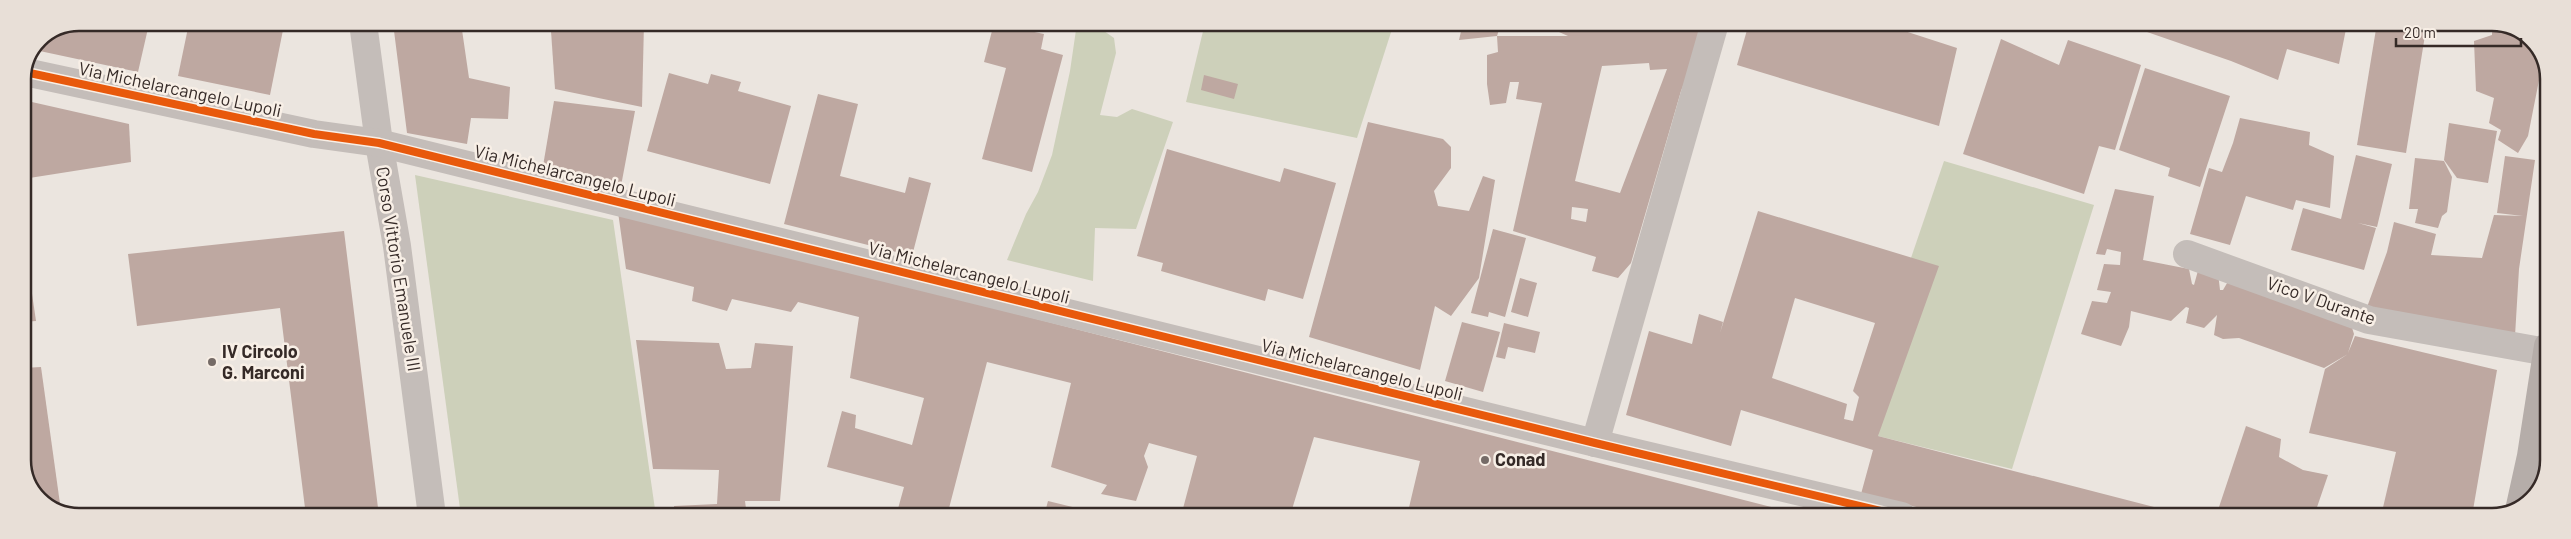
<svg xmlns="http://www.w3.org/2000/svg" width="2571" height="539" viewBox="0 0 2571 539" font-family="Barlow,sans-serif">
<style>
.green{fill:#cdd0ba}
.building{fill:#bea8a1;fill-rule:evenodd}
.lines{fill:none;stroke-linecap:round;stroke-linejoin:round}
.street{stroke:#c4bdb9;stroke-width:28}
.secondary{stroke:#b5ada9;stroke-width:28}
.cycleway-casing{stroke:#f8efe6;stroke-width:11}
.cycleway{stroke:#e8590c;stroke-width:8}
.poi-dot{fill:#756b67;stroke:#f8efe6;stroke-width:2}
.labels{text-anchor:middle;stroke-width:5;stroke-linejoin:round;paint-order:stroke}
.street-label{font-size:18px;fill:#352a27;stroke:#f8efe6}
.poi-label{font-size:18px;font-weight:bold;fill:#352a27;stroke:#f8efe6;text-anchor:start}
.rim{fill:none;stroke:#352a27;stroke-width:2.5}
</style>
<rect width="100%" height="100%" fill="#ebe5df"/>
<!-- green -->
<g class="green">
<path d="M1077 23H1098L1097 26 1114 38 1116 53 1100 115 1117 117 1132 109 1173 122 1136 229 1095 228 1093 281 1007 260 1026 214 1038 192 1052 155 1070 71Z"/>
<path d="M1205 23H1394L1357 138 1186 102Z"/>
<path d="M1944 161 2094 205 2012 469 1878 436 1911 258Z"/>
<path d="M415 175 613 220 656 516H461Z"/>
</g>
<!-- building -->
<g class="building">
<path d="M79 22 149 24 138 72 35 50 39 39Z"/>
<path d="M189 23H247L283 30 270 95 178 76Z"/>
<path d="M393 23H461L469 78 510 87 508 119 471 118 467 144 407 133Z"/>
<path d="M597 23H644L642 107 555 89 551 31Z"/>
<path d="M994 23H1027L1025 30 1044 34 1041 49 1063 55 1032 172 982 159 1006 68 984 62Z"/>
<path d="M1463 23H1501L1497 36 1459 40Z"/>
<path d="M1550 23H1633V30L1648 25 1649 23H1700L1702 39 1681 91 1631 263 1618 278 1592 271 1596 257 1513 231 1542 103 1516 99 1519 82H1510L1506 103 1490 105 1487 84V55L1498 52 1497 36H1568L1550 28ZM1649 63 1650 70 1667 69 1620 193 1575 181 1602 66ZM1572 207 1588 209 1586 222 1571 219Z"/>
<path d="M1749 23H1880L1957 48 1939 126 1737 65Z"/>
<path d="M2121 23H2318L2346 29 2339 64 2287 49 2278 80 2231 61Z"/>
<path d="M2377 23H2427L2406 153 2357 145Z"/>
<path d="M2492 24H2503L2534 42 2543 60 2528 136 2518 153 2498 140 2501 130 2489 123 2494 98 2476 91 2474 41 2492 35Z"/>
<path d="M2001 39 2059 65 2068 40 2141 65 2115 150 2099 146 2084 194 1963 154Z"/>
<path d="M2145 68 2230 96 2200 187 2168 176 2170 168 2119 150Z"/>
<path d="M669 73 708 84 711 74 741 82 738 91 791 106 770 184 647 151Z"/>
<path d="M1204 75 1238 84 1234 99 1201 90Z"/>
<path d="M818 94 858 104 840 176 905 193 909 177 931 183 912 256 784 224Z"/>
<path d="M23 100 129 124 131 162 23 179Z"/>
<path d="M554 101 635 111 621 186 543 166Z"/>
<path d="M2240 118 2310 132 2309 145 2334 156 2330 208 2296 200 2293 210 2246 196 2230 245 2190 234 2209 168 2222 172 2233 143Z"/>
<path d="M1368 122 1443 139 1451 147V168L1434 191 1438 206 1469 211 1483 176 1495 180 1479 278 1451 316 1435 306 1420 370 1309 337Z"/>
<path d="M2449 123 2497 131 2488 183 2457 178 2444 160Z"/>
<path d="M1167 149 1280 182 1284 168 1336 183 1303 299 1268 289 1265 301 1161 271 1163 263 1137 256Z"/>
<path d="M2356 155 2392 164 2377 227 2358 223 2376 228 2364 270 2291 250 2303 208 2341 219Z"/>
<path d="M2505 156 2535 160 2519 269 2515 336 2366 310 2387 252 2394 222 2436 234 2431 255 2482 258 2494 215 2523 216 2497 213Z"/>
<path d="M2415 158 2444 161 2452 177 2447 212 2442 216 2438 228 2415 223 2418 209H2409Z"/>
<path d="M2115 189 2154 196 2143 260 2189 269 2192 284 2194 285 2199 267 2218 273 2220 290H2223L2230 278 2348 315 2354 334 2348 353 2355 336 2497 370 2472 516H2381L2396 452 2309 433 2325 369 2348 354 2324 368 2239 338 2223 339 2214 335 2217 315 2204 328 2186 323 2189 308 2186 307 2171 321 2131 311 2129 327 2121 346 2081 334 2092 301 2107 303 2111 292 2097 290 2104 264 2120 265 2121 252 2107 249 2105 255 2096 254Z"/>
<path d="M1758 211 1939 266 1878 436 2189 516H1955L1861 494 1873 450 1741 410 1731 446 1626 415 1649 331 1692 344 1699 314 1723 322 1720 333ZM1795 298 1875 323 1853 391 1859 397 1853 421 1844 419 1847 404 1772 378Z"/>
<path d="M618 212 1806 516H1407L1420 461 1314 437 1290 516H1181L1197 456 1149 443 1144 456 1148 467 1136 501 1101 494 1107 485 1051 467 1071 383 987 362 947 516H896L904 487 827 467 842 411 856 415 855 428 912 445 924 398 850 378 859 317 798 302 791 312 732 299 727 311 692 301 694 287 626 269Z"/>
<path d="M1493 229 1526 238 1505 317 1489 312 1488 317 1471 313Z"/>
<path d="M344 231 379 516H306L280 308 137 326 128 254Z"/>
<path d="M23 232 36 321 23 322Z"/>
<path d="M1520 278 1537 283 1528 317 1511 312Z"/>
<path d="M1462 322 1500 332 1483 392 1445 381Z"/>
<path d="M1504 323 1540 332 1535 353 1508 347 1505 359 1496 357Z"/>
<path d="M636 340 719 343 726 369 751 368 755 343 793 346 780 501H745L747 516H675L674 506 717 504 719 470 653 469Z"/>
<path d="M41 367 61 511 37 497 23 467V368Z"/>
<path d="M2246 426 2281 439 2279 457 2303 470 2328 475 2314 516H2216Z"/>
<path d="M1048 501 1097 513 1096 516H1044Z"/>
</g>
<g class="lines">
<!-- street -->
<g class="street">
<path d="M363 23 379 143 397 246 432 516"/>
<path d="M25 72 314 134 379 143 1595 443 1902 516"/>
<path d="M2187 254 2369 320 2547 352"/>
<path d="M1595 443 1715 23"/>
</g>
<!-- secondary -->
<path class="secondary" d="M2520 506 2531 456 2548 346"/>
<!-- cycleway casing -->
<g class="cycleway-casing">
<path id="cycleway" d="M25 72 314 134 379 143 1595 443 1902 516"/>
</g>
<!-- cycleway -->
<use href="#cycleway" class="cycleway"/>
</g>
<!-- markers -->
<g class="poi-dot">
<circle cx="212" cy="362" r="5"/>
<circle cx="1485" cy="460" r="5"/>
</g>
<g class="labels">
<!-- street labels -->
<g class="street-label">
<text transform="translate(180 90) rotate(12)" y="6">Via Michelarcangelo Lupoli</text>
<text transform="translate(575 176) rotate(14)" y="6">Via Michelarcangelo Lupoli</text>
<text transform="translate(398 269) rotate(81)" y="6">Corso Vittorio Emanuele III</text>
<text transform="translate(969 273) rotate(14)" y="6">Via Michelarcangelo Lupoli</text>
<text transform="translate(2321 301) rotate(19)" y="6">Vico V Durante</text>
<text transform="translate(1362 370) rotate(14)" y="6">Via Michelarcangelo Lupoli</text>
</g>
<!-- poi labels -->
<g class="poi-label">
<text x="222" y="358">IV Circolo<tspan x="222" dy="21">G. Marconi</tspan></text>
<text x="1495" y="466">Conad</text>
</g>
</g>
<!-- crop -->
<path d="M0 0H2571V539H0ZM79 31H2492A48 48 0 0 1 2540 79V460A48 48 0 0 1 2492 508H79A48 48 0 0 1 31 460V79A48 48 0 0 1 79 31Z" fill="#e8dfd7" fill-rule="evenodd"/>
<path class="rim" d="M79 31H2492A48 48 0 0 1 2540 79V460A48 48 0 0 1 2492 508H79A48 48 0 0 1 31 460V79A48 48 0 0 1 79 31Z"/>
<!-- scale -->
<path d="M2396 38v8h125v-8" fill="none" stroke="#352a27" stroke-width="2.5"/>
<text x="2404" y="38" font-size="15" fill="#352a27" stroke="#f8efe6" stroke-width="4" paint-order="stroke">20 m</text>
</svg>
